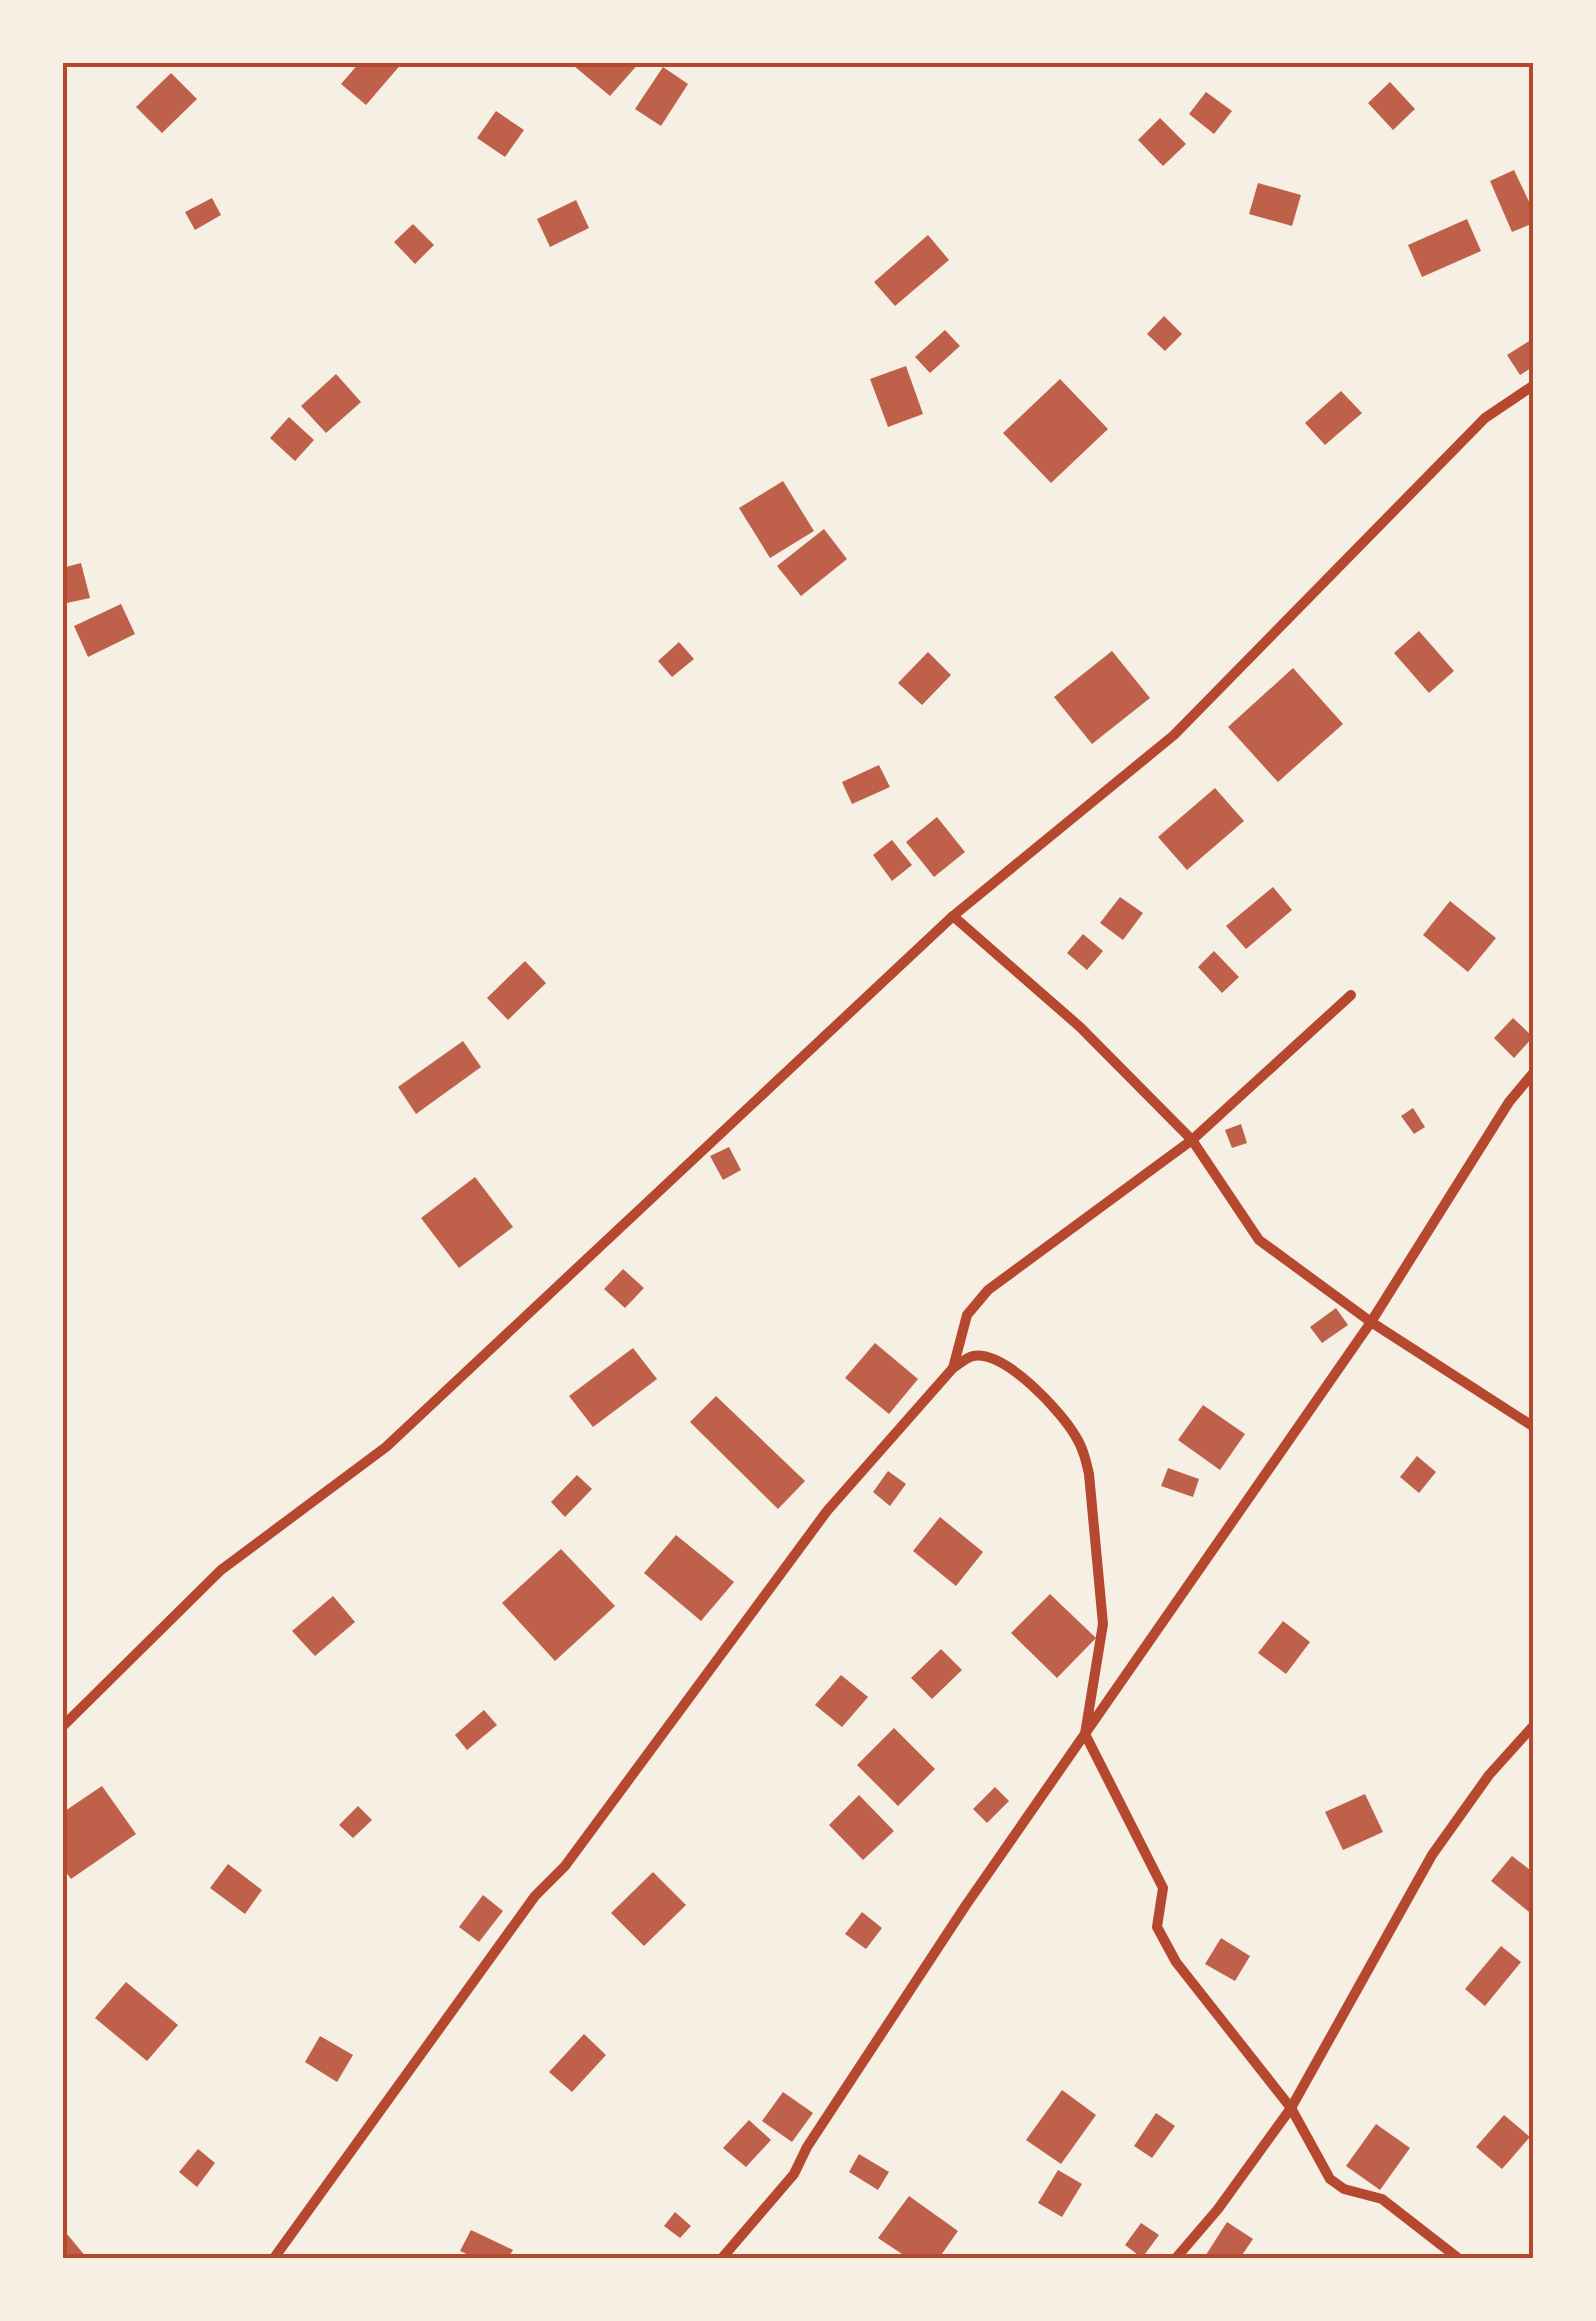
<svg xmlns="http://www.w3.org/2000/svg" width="1596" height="2321" viewBox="0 0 1596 2321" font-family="'Source Sans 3',sans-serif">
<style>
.building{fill:#bf614a}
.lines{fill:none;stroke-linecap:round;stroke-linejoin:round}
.minor{stroke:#b5482f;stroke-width:10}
.neatline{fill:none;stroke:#b5482f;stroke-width:4}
</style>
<rect width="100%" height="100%" fill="#f6efe4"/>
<!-- building -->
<g class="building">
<path d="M360 62H403L366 105 341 84Z"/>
<path d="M577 62H640L610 96 574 66Z"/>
<path d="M663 67 688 84 661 126 635 109Z"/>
<path d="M171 73 197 99 162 133 136 107Z"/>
<path d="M1390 82 1415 109 1393 130 1368 103Z"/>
<path d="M1206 92 1232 111 1214 134 1189 114Z"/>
<path d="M496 111 524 130 505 157 477 138Z"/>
<path d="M1160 118 1186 144 1163 166 1138 140Z"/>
<path d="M1514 170 1534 212V223L1512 232 1490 181Z"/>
<path d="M1258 183 1301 195 1292 226 1249 214Z"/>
<path d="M212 198 221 215 195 230 185 212Z"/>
<path d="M576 200 589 228 550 247 537 219Z"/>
<path d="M1467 219 1481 251 1422 277 1408 245Z"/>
<path d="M413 224 434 245 415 264 394 242Z"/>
<path d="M928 235 949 260 895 306 874 282Z"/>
<path d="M1164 316 1182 334 1165 351 1147 334Z"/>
<path d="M945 330 960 346 930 373 915 357Z"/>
<path d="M1534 338V366L1520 375 1507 355Z"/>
<path d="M906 366 923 414 888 427 870 379Z"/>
<path d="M336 374 361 402 326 433 301 406Z"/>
<path d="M1060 379 1108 429 1051 483 1003 433Z"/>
<path d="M1341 391 1362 413 1325 445 1305 423Z"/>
<path d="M289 417 314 440 295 461 270 438Z"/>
<path d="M783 481 814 531 770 558 739 508Z"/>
<path d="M824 529 847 559 801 596 777 566Z"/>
<path d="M81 563 90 598 62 604V568Z"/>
<path d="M121 604 135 634 88 657 74 626Z"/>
<path d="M1419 631 1454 671 1429 693 1394 653Z"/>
<path d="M679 642 694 659 672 677 658 661Z"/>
<path d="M1112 651 1150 698 1092 744 1054 697Z"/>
<path d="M928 652 951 675 922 705 898 683Z"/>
<path d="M1293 668 1343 724 1278 782 1228 727Z"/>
<path d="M879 765 890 787 852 804 842 782Z"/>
<path d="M1215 788 1244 821 1187 870 1158 837Z"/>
<path d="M937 817 965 852 934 877 906 842Z"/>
<path d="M892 840 912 865 892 881 873 855Z"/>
<path d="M1273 887 1292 910 1246 949 1226 926Z"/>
<path d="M1120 897 1143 913 1123 940 1100 923Z"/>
<path d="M1450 901 1496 938 1468 972 1423 935Z"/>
<path d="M1083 934 1103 951 1087 970 1067 953Z"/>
<path d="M1214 951 1239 977 1222 993 1198 967Z"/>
<path d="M525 961 546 983 508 1020 487 998Z"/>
<path d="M1513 1018 1533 1037 1514 1058 1494 1038Z"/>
<path d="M463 1041 481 1067 416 1114 398 1087Z"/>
<path d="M1413 1108 1425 1127 1414 1134 1401 1116Z"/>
<path d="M1241 1124 1247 1143 1232 1148 1225 1130Z"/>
<path d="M729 1147 741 1170 723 1180 710 1156Z"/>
<path d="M475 1177 513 1227 459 1268 421 1218Z"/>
<path d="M623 1269 644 1288 625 1308 604 1289Z"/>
<path d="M1336 1308 1348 1325 1322 1343 1310 1327Z"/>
<path d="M875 1343 918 1379 889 1414 845 1378Z"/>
<path d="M633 1348 657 1379 593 1427 569 1396Z"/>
<path d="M716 1396 805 1481 778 1509 690 1422Z"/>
<path d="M1203 1405 1245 1434 1220 1470 1178 1440Z"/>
<path d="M1417 1456 1436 1472 1419 1493 1400 1477Z"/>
<path d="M1168 1468 1199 1479 1193 1497 1161 1486Z"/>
<path d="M888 1471 906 1484 890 1506 873 1492Z"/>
<path d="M577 1475 592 1489 565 1517 551 1502Z"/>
<path d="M940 1517 983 1552 956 1586 913 1551Z"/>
<path d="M676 1535 734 1582 701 1621 644 1573Z"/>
<path d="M561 1549 615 1606 555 1661 502 1603Z"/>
<path d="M1050 1594 1096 1638 1057 1678 1011 1633Z"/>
<path d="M333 1596 355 1622 315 1656 292 1631Z"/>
<path d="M1283 1621 1310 1642 1286 1674 1258 1653Z"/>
<path d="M941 1649 962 1670 932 1699 911 1678Z"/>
<path d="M841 1675 868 1697 842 1727 815 1705Z"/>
<path d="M484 1710 497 1725 467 1750 455 1735Z"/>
<path d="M894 1728 935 1769 898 1806 857 1765Z"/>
<path d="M102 1786 136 1834 71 1879 62 1867V1813Z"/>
<path d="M995 1787 1009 1801 987 1823 973 1809Z"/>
<path d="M1365 1794 1383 1832 1343 1850 1325 1812Z"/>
<path d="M859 1795 894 1831 863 1860 829 1825Z"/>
<path d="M358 1806 372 1820 353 1838 339 1825Z"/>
<path d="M1512 1856 1534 1873V1916L1491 1881Z"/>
<path d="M228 1864 262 1890 245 1914 210 1888Z"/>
<path d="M653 1872 686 1905 644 1946 611 1913Z"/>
<path d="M483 1895 503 1911 479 1942 459 1927Z"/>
<path d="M862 1912 882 1928 866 1949 845 1934Z"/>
<path d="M1221 1938 1250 1956 1235 1981 1205 1964Z"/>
<path d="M1501 1946 1521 1962 1485 2006 1465 1989Z"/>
<path d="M126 1982 178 2025 147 2061 95 2018Z"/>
<path d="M584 2034 606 2055 572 2092 549 2072Z"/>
<path d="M320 2036 353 2055 337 2082 305 2062Z"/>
<path d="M1062 2090 1096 2115 1061 2164 1026 2140Z"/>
<path d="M783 2092 813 2113 792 2142 762 2121Z"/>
<path d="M1156 2113 1175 2126 1152 2158 1134 2146Z"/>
<path d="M1504 2115 1530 2137 1502 2169 1476 2147Z"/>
<path d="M749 2120 771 2140 746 2167 723 2148Z"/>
<path d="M1376 2124 1410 2148 1380 2190 1346 2166Z"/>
<path d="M198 2149 215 2163 197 2187 179 2172Z"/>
<path d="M859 2154 889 2172 878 2190 849 2172Z"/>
<path d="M1058 2170 1082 2184 1062 2217 1038 2203Z"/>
<path d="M909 2196 958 2231 939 2258H908L878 2238Z"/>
<path d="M675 2212 691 2226 680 2238 664 2226Z"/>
<path d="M1227 2222 1253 2239 1240 2258H1204Z"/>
<path d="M1141 2223 1159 2235 1142 2258 1125 2245Z"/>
<path d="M471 2230 513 2250 508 2258H475L460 2251Z"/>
<path d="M67 2234 87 2258H62V2238Z"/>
</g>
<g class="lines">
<!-- minor -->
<g class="minor">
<path d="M953 916 1080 1027 1192 1140 1259 1240 1371 1322 1534 1427"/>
<path d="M953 1368C958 1365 967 1357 973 1356 1005 1350 1062 1412 1076 1437 1083 1448 1086 1461 1089 1474L1103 1624 1085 1734 1163 1888 1157 1927 1176 1962 1291 2108 1330 2179 1344 2189 1382 2199 1458 2258"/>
<path d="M62 1727 221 1570 386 1447 953 916 1174 735 1485 418 1534 385"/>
<path d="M274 2258 535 1896 565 1866 827 1511 953 1368 967 1315 988 1290 1192 1140 1351 995"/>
<path d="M722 2258 794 2174 807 2147 966 1905 1371 1322 1509 1102 1534 1072"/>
<path d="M1176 2258 1218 2209 1291 2108 1432 1855 1489 1775 1534 1725"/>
</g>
</g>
<!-- border -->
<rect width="1596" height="2321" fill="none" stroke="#f6efe4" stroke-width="130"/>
<rect x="65" y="65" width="1466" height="2191" class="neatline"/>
</svg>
